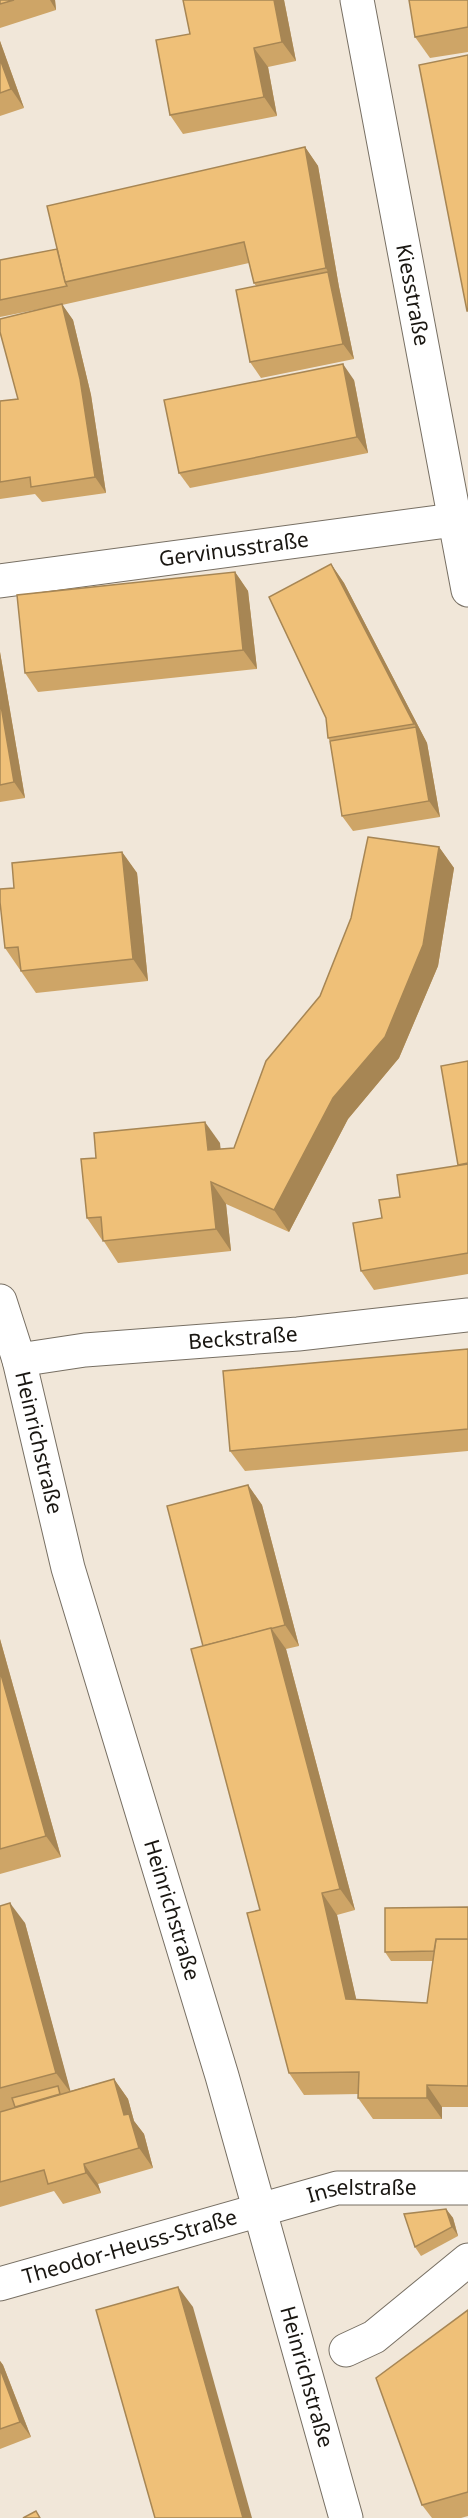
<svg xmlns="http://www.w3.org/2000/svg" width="468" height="2518" viewBox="0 0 468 2518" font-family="'Noto Sans',sans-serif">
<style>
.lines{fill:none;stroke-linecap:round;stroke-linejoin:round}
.street-casing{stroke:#776f63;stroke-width:35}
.secondary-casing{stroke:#776f63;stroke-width:35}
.street{stroke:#fff;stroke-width:33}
.secondary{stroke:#fff;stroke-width:33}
.wall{fill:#cea567}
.shaded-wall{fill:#a78654}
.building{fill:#efc078;stroke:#a78654;stroke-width:1.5}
.labels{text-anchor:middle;stroke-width:4.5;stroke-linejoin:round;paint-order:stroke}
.street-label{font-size:21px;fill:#191611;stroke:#fef4e7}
</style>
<rect width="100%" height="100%" fill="#f1e7d9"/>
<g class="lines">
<!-- street casing -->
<g class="street-casing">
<g id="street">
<path id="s1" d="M357 0 468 590"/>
<path id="s2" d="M0 581 468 518"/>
<path id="s3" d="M19 1360 85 1350 298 1334 468 1315"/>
<path id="s4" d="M0 2284 337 2188H468"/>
<path d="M346 2350 374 2337 468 2260"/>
</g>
</g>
<!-- secondary casing -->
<g class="secondary-casing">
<g id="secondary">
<path id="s5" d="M0 1301 19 1360 68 1568 222 2076 346 2518"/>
</g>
</g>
<!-- street -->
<use href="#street" class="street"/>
<!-- secondary -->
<use href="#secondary" class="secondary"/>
</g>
<!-- wall -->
<g class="wall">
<path d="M0 0H55L56 10 0 28Z"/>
<path d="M183 0H284L296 61 268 67 277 116 183 134 170 115 190 34Z"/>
<path d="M468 0V52L430 58 415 37Z"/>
<path d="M0 41 24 108 0 116Z"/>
<path d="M305 147 318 166 339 287 354 359 261 378 250 362 256 286 254 283 249 263 62 305 73 320 91 395 106 493 42 502 35 494 0 499V401L18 399 50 307 0 317V260L57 249Z"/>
<path d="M354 380 368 453 190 488 179 473Z"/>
<path d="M331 564 344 583 427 743 440 817 353 831 342 816 330 741 328 738Z"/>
<path d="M235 572 248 591 257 669 38 692 25 673Z"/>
<path d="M0 652 25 798 0 802Z"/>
<path d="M439 847 454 868 438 966 399 1058 348 1119 289 1232 226 1204 231 1251 118 1263 103 1240H102L87 1218 220 1143V1149L234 1148 320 996Z"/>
<path d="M122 852 137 873 148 981 36 993 5 948 14 888Z"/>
<path d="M468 1061V1274L374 1290 361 1271 382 1218 400 1197 458 1165Z"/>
<path d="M468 1349V1451L245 1471 230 1451Z"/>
<path d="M248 1485 262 1505 299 1646 286 1649 355 1910 337 1915 356 1999 427 2003 433 1961H391L385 1952 468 1907V2107H442V2119H373L358 2098 359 2094 304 2095 289 2073 260 1910 203 1646Z"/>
<path d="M0 1639 61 1857 0 1874Z"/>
<path d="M0 1906 25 1923 70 2091 114 2079 128 2099 134 2121 144 2134 153 2168 98 2184 101 2193 63 2204 54 2191 0 2207Z"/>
<path d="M446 2209 453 2218 458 2236 421 2256 415 2247Z"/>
<path d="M468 2310V2516L461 2518H432L422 2505Z"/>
<path d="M0 2361 3 2365 31 2437 0 2449Z"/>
</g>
<!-- shaded-wall -->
<g class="shaded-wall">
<path d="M50 0H55L56 10Z"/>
<path d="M274 0H284L296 61 282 42Z"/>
<path d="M0 41 24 108 11 89 0 59Z"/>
<path d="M254 48 268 67 277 116 264 97Z"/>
<path d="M305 147 318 166 339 287 354 359 343 344 328 272 326 268Z"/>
<path d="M62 304 73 320 91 395 106 493 95 477Z"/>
<path d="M343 364 354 380 368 453 357 437Z"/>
<path d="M331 564 344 583 427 743 440 817 429 801 416 727Z"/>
<path d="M235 572 248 591 257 669 243 650Z"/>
<path d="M0 652 25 798 14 782 0 700Z"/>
<path d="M439 847 454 868 438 966 399 1058 348 1119 289 1232 274 1210Z"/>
<path d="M122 852 137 873 148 981 133 959Z"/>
<path d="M205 1122 220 1143 223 1171 208 1150Z"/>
<path d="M211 1182 226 1204 231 1251 216 1229Z"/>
<path d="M248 1485 262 1505 299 1646 285 1625Z"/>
<path d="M271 1628 286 1649 355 1910 340 1889Z"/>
<path d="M0 1639 61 1857 46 1836 0 1671Z"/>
<path d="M322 1893 337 1915 361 2020 346 1999Z"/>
<path d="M10 1903 25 1923 71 2093 56 2073Z"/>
<path d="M114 2079 128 2099 134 2121 144 2134 153 2168 139 2148 124 2115Z"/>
<path d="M427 2085 442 2107V2119L427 2098Z"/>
<path d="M84 2164 98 2184 101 2193 86 2173Z"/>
<path d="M446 2209 453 2218 458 2236 452 2227Z"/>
<path d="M178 2287 193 2307 252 2518H243Z"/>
<path d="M0 2361 3 2365 31 2437 20 2422 0 2369Z"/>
</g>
<!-- building -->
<g class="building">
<path d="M0 0H14L0 4Z"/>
<path d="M183 0H274L282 42 254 48 264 97 170 115 156 40 190 34Z"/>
<path d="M409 0H468V27L415 37Z"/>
<path d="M468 55V311H467L419 65Z"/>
<path d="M0 59 11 89 0 93Z"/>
<path d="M305 147 326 268 254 283 244 242 65 282 47 206Z"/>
<path d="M57 249 65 282 67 286 0 300V260Z"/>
<path d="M328 272 343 344 250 362 236 290Z"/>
<path d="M62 304 80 379 95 477 31 487 30 477 0 482V401L18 399 0 332V319Z"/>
<path d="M343 364 357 437 179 473 164 400Z"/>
<path d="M331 564 414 724 328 738 326 718 269 597Z"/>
<path d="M235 572 243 650 25 673 17 595Z"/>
<path d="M0 700 14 782 0 785Z"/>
<path d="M416 727 429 801 342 816 330 741Z"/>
<path d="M368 837 439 847 423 945 385 1037 333 1098 274 1210 211 1182 216 1229 103 1241 101 1217 87 1218 81 1159 96 1158 94 1133 205 1122 208 1150 234 1148 266 1061 320 996 351 918Z"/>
<path d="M122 852 133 959 21 971 18 947 5 948 0 902V889L14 888 12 863Z"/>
<path d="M468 1061V1163L458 1165 441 1066Z"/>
<path d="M468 1164V1253L361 1271 353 1223 382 1218 379 1200 400 1197 397 1175Z"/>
<path d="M468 1349V1429L230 1451 223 1371Z"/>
<path d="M248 1485 285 1625 203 1646 167 1506Z"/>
<path d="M271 1628 340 1889 322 1893 346 1999 427 2003 436 1939H468V2086L427 2085V2098H358L359 2072 289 2073 247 1913 260 1910 191 1649Z"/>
<path d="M0 1671 46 1836 0 1849Z"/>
<path d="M10 1903 56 2073 0 2088V1906Z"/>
<path d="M468 1907V1939H436L434 1951 385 1952V1908Z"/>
<path d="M114 2079 124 2115 129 2114 139 2148 84 2164 86 2173 48 2184 44 2170 0 2182V2112Z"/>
<path d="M58 2086 60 2094 15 2107 12 2098Z"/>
<path d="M446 2209 452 2227 415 2247 404 2214Z"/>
<path d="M178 2287 243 2518H155L96 2310Z"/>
<path d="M468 2310V2492L422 2505 376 2378Z"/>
<path d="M0 2369 20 2422 0 2429Z"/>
<path d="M36 2511 40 2518H23Z"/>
</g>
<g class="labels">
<!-- street labels -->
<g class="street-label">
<text dy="7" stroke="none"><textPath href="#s1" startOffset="300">Kiesstraße</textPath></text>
<text dy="7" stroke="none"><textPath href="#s2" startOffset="236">Gervinusstraße</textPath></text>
<text dy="7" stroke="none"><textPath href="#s3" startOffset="225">Beckstraße</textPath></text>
<text dy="7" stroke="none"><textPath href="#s5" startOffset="147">Heinrichstraße</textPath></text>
<text dy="7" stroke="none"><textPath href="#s5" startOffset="633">Heinrichstraße</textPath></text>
<text dy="7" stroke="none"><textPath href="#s4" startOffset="375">Inselstraße</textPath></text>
<text dy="7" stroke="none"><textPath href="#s4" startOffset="135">Theodor-Heuss-Straße</textPath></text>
<text dy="7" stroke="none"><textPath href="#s5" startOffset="1119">Heinrichstraße</textPath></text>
</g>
</g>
</svg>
